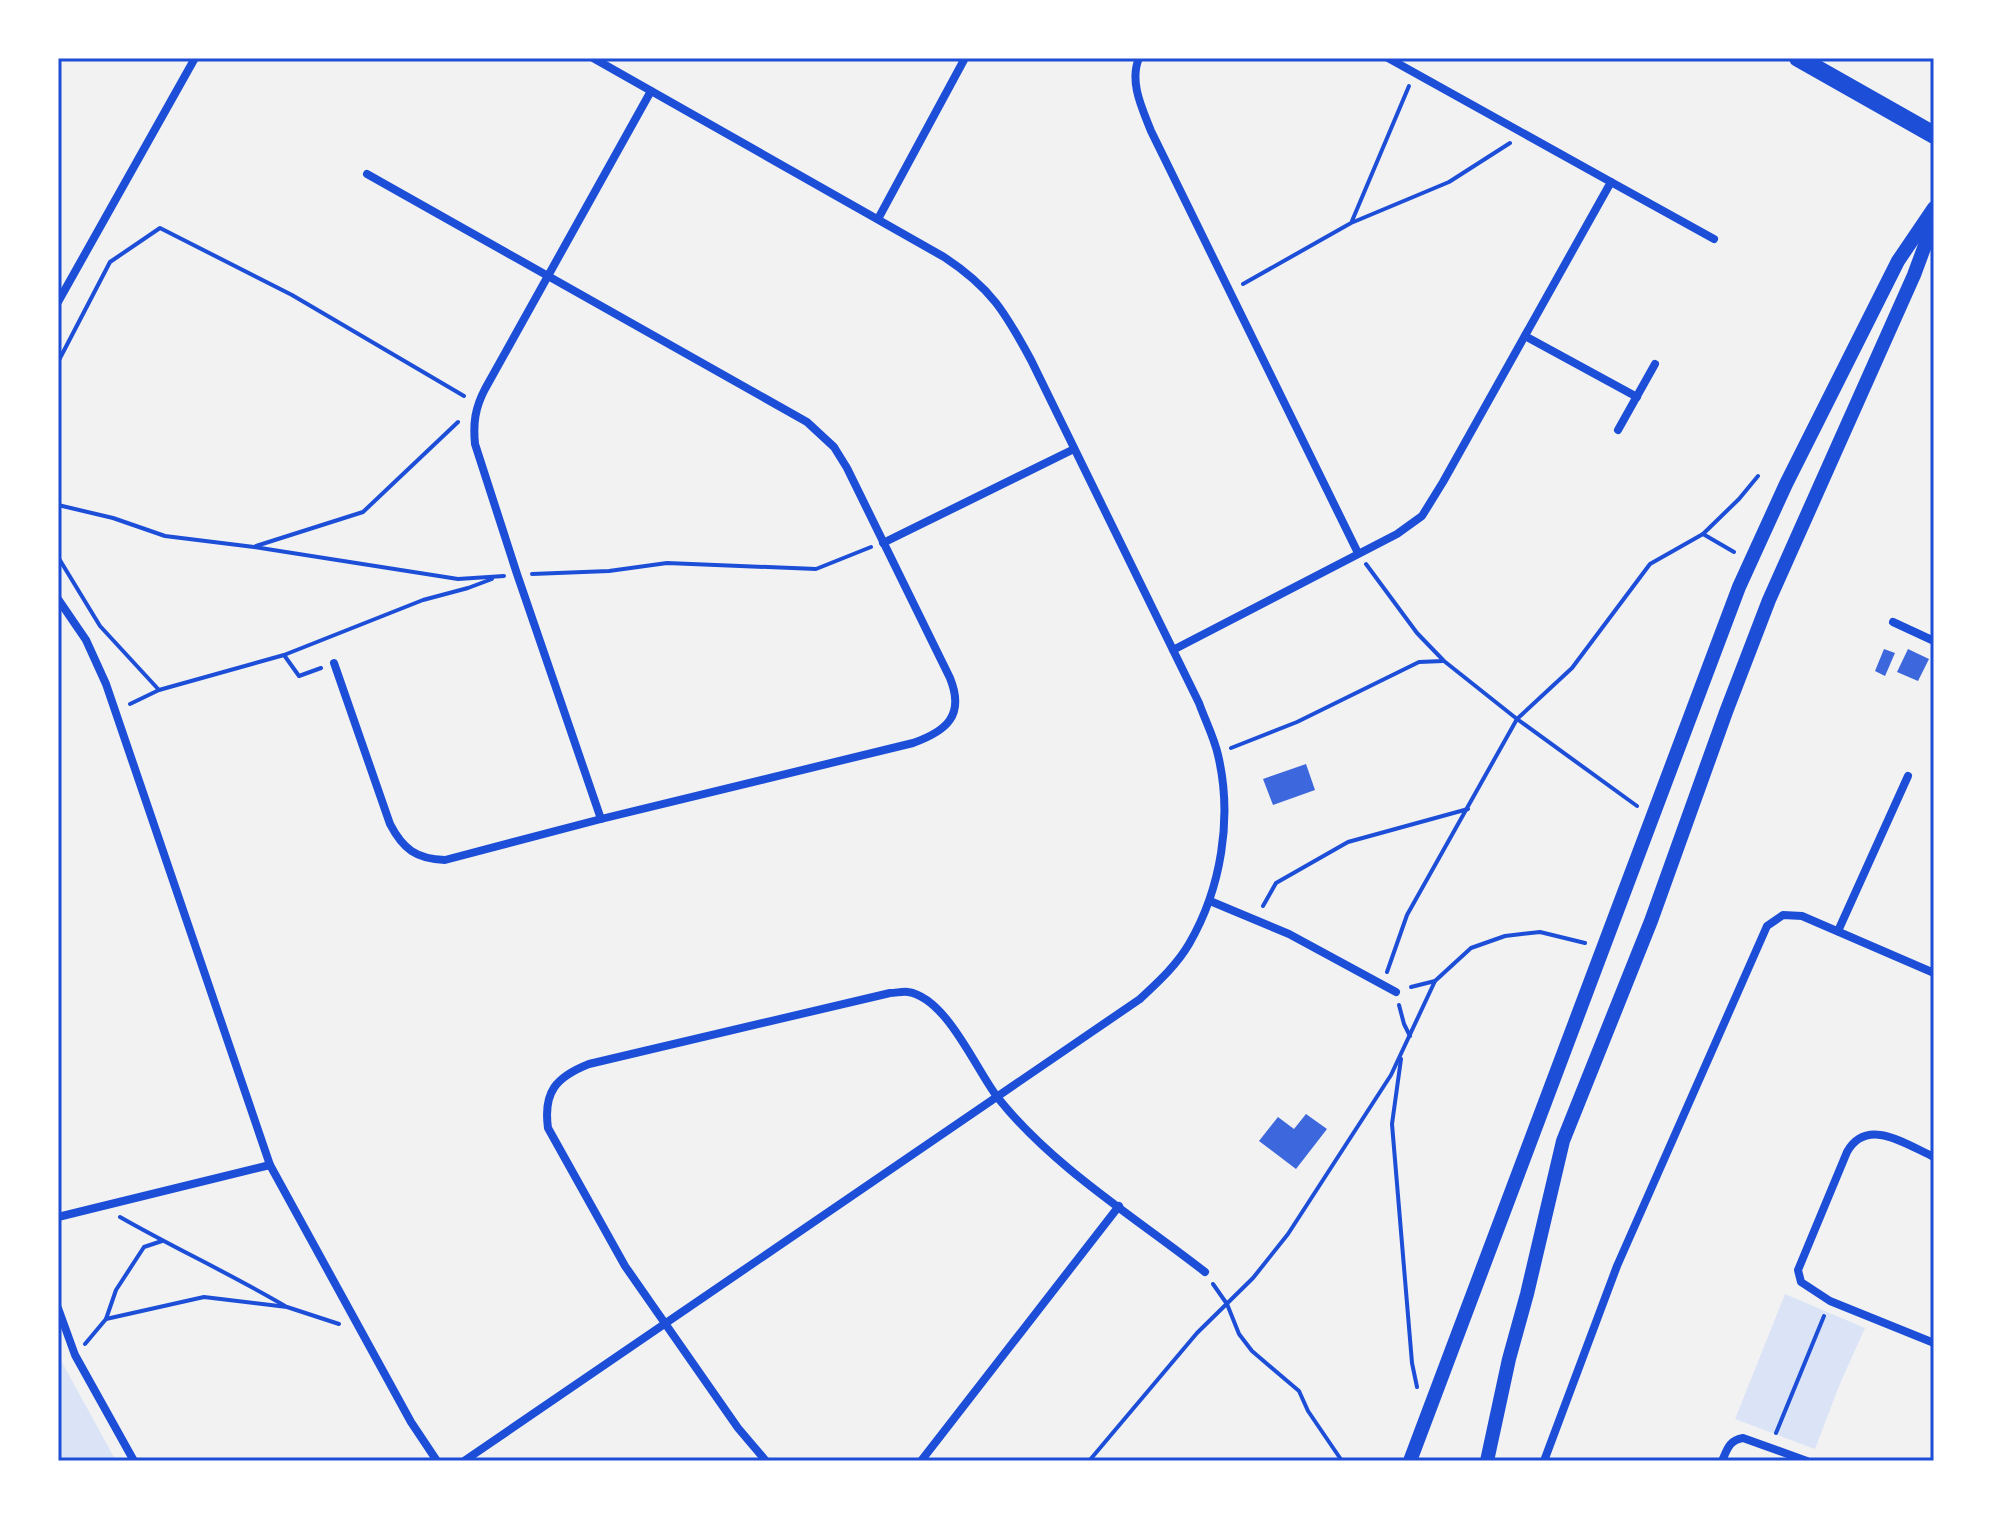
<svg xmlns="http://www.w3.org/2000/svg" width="1992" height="1519" viewBox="0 0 1992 1519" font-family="'Fira Sans Condensed',sans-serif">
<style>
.green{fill:#dbe4f7}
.building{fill:#3d67dc}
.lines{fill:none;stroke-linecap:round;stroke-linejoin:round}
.path{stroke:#1d4ed8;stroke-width:4}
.minor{stroke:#1d4ed8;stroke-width:8}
.secondary{stroke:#1d4ed8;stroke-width:14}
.motorway{stroke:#1d4ed8;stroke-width:18}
.neatline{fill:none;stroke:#1d4ed8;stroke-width:3}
</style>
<rect width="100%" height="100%" fill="#f2f2f2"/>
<!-- green -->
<g class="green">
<path d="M1785 1294 1865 1328 1839 1386 1815 1449 1735 1419Z"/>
<path d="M58 1355 116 1461H58Z"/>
</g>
<!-- building -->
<g class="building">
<path d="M1884 649 1895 653 1885 676 1875 671Z"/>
<path d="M1908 649 1929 659 1918 681 1897 672Z"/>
<path d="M1306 764 1315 790 1273 805 1263 779Z"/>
<path d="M1306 1114 1327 1129 1296 1169 1259 1141 1278 1117 1294 1129Z"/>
</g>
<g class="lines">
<!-- path -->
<g class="path">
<path d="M1352 221 1409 86"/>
<path d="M1243 284 1351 223 1449 182 1510 143"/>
<path d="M58 362 110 262 160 228 292 295 464 396"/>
<path d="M58 505 113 518 165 536 254 547 458 579 504 576"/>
<path d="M1703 534 1739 499 1758 476"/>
<path d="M256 546 363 512 458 422"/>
<path d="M58 557 100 626 159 690"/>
<path d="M1366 564 1417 633 1444 661 1517 719 1637 806"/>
<path d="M532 574 609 571 667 563 816 569 871 547"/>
<path d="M284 655 423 600 468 588 492 579"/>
<path d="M130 704 159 690 284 655 299 676 321 668"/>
<path d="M1231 748 1297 722 1419 662 1443 661"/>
<path d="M1263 906 1276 883 1348 842 1468 809"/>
<path d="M1387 972 1407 915 1517 719 1572 668 1650 564 1703 534 1734 552"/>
<path d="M1411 987 1435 981"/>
<path d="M1399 1005 1404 1024 1410 1036"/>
<path d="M1401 1059 1392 1124 1412 1363 1417 1387"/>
<path d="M120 1217C174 1248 231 1274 285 1306"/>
<path d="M1213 1284 1227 1304 1239 1334 1252 1351 1299 1391 1308 1411 1342 1461"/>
<path d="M106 1319 116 1290 144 1247 162 1241"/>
<path d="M85 1344 106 1319 204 1297 287 1307 339 1324"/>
<path d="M1776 1433 1824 1316"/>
<path d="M1089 1461 1197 1333 1253 1278 1288 1234 1391 1075 1435 981 1471 948 1505 936 1540 932 1585 943"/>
</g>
<!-- minor -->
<g class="minor">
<path d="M1139 58C1129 82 1142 108 1151 131L1358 553"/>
<path d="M1611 182 1714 239"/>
<path d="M878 219 965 58"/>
<path d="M58 302 195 58"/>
<path d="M1525 336 1637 397"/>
<path d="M1618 430 1655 364"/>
<path d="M883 543 1074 449"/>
<path d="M58 599 86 640 106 684 270 1165 411 1422 437 1461"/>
<path d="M1893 622 1934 641"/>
<path d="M1173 650 1397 534 1422 516 1443 482 1611 182 1388 58"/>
<path d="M334 663 390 824C403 849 416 859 445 860L601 819 913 743C947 731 965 715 950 678L847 468 834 447 807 422 367 174"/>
<path d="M601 819 517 574 475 444C473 423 475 408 485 389L651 91"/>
<path d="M1210 901 1289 934 1396 992"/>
<path d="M1838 931 1908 776"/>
<path d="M1934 1157C1907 1145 1867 1116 1847 1152L1798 1270 1801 1282 1830 1301 1934 1343"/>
<path d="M58 1217 270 1165"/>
<path d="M58 1308 75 1355 134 1461"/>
<path d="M464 1461 1140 999C1158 982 1176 966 1189 944 1221 889 1233 818 1218 755 1214 737 1205 720 1199 703L1031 360C1005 312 991 288 944 257L593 58"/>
<path d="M766 1461 738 1428 625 1266 548 1128C543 1092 556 1077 589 1064L890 993C896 993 903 991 908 992 947 998 976 1070 998 1098 1053 1167 1136 1218 1205 1272"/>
<path d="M921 1461 1119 1206"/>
<path d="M1544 1461 1617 1266 1767 926 1783 915 1802 916 1934 973"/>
<path d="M1722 1461C1727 1450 1729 1440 1743 1438L1807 1461"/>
</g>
<!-- secondary -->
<g class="secondary">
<path d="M1410 1461 1739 587 1786 484 1898 261 1934 208"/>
<path d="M1487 1461 1509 1359 1527 1294 1563 1141 1651 921 1726 712 1769 600 1914 275 1934 221"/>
</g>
<!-- motorway -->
<path class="motorway" d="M1798 58 1934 135"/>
</g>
<!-- border -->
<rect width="1992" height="1519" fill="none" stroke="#ffffff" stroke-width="120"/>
<rect x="60" y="60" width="1872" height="1399" class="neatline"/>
</svg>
